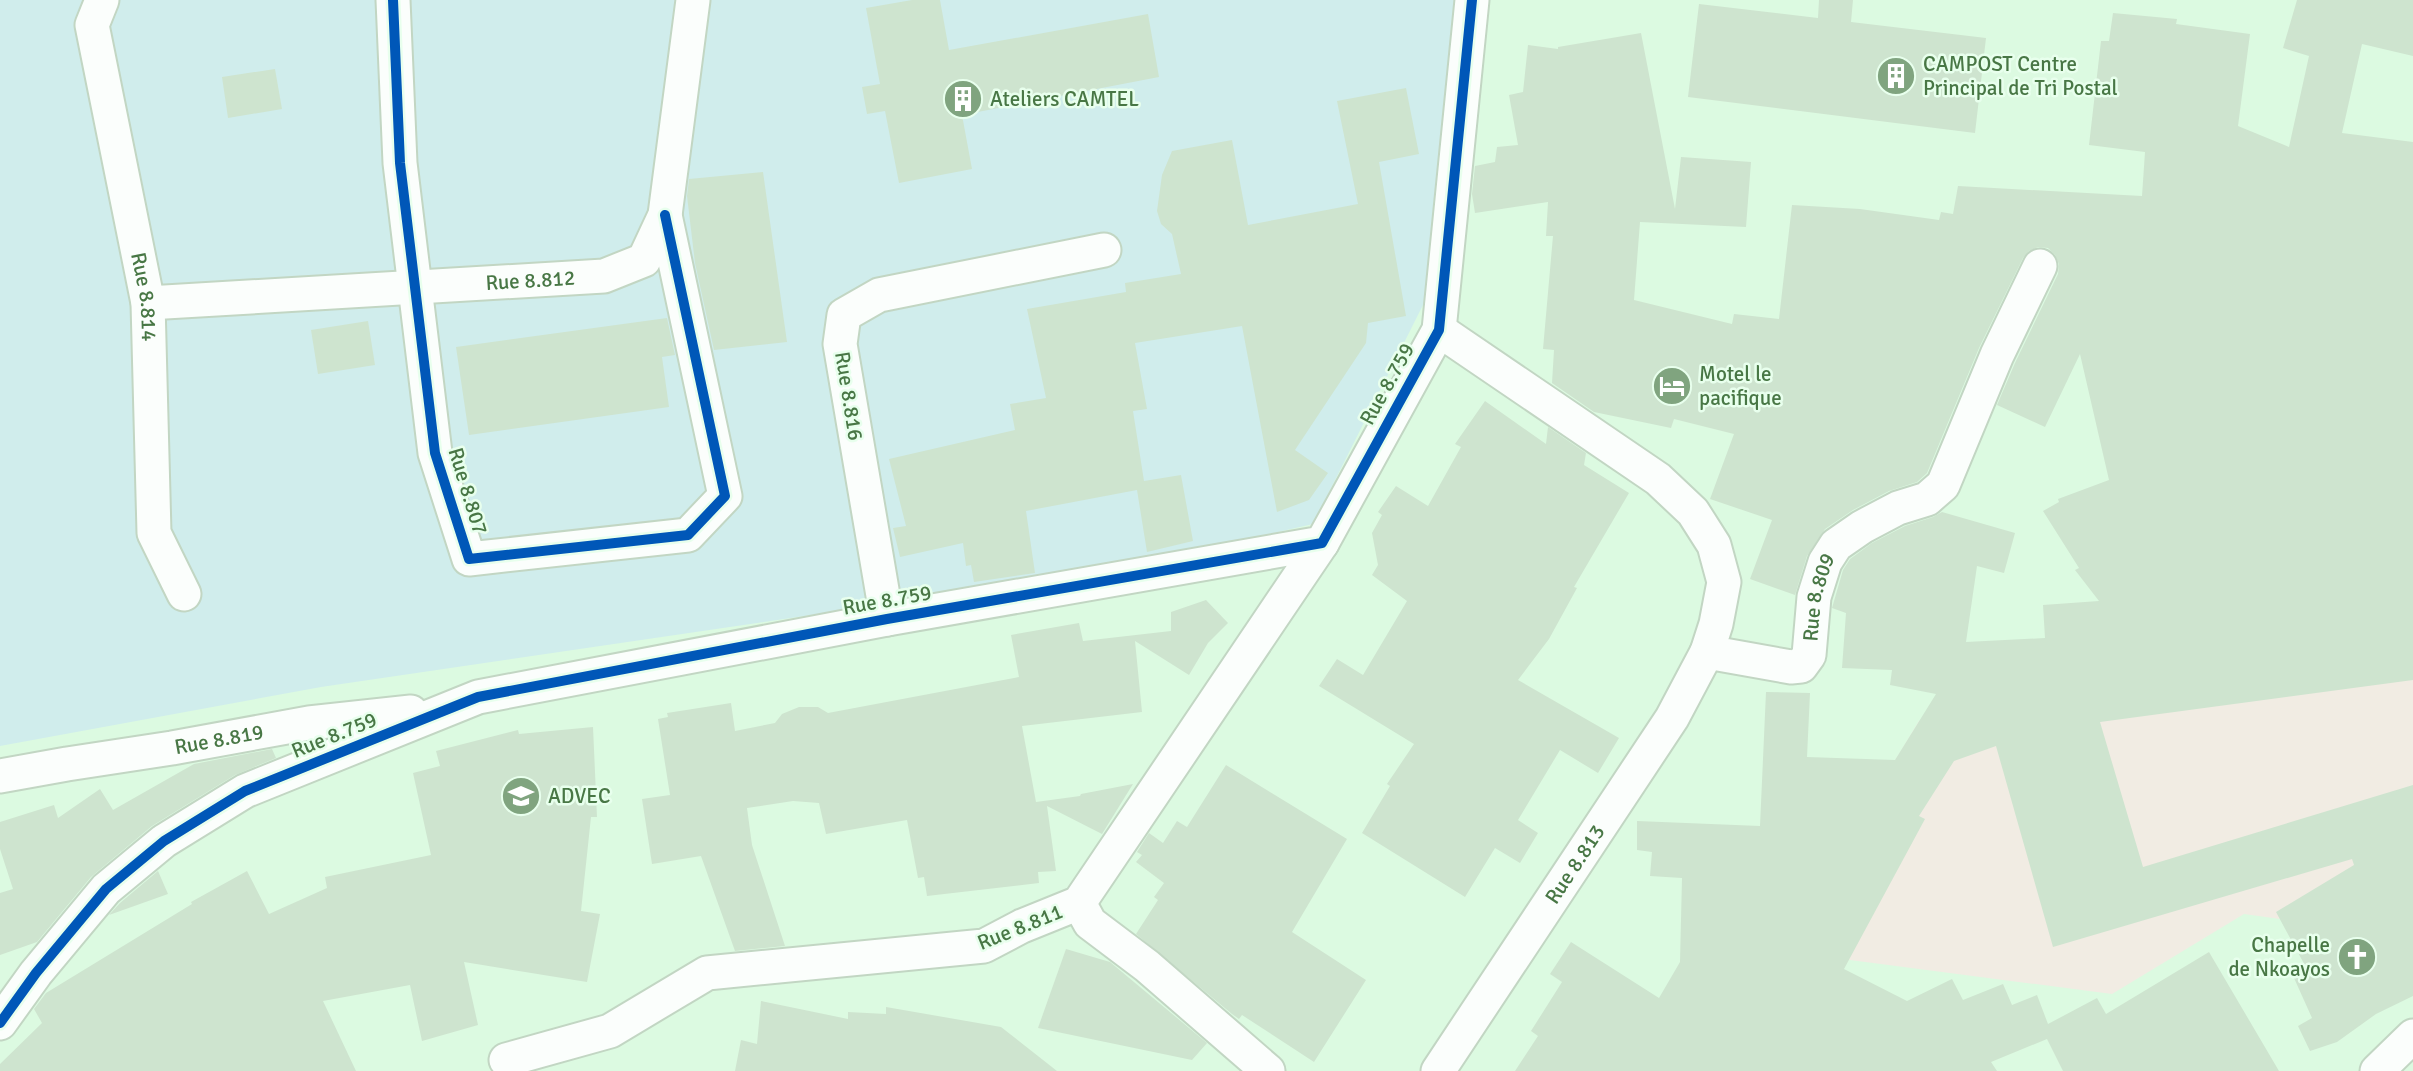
<svg xmlns="http://www.w3.org/2000/svg" width="2413" height="1071" viewBox="0 0 2413 1071" font-family="Signika,sans-serif">
<style>
.residential{fill:#dcfae1}
.education{fill:#f1ece3}
.green{fill:#d0edec}
.building{fill:#cee4cf}
.lines{fill:none;stroke-linecap:round;stroke-linejoin:round}
.street-casing{stroke:#c2d6c3;stroke-width:37}
.street{stroke:#fbfefc;stroke-width:33}
.cycleway-casing{stroke:#e8ffed;stroke-width:15}
.cycleway{stroke:#0057b8;stroke-width:10}
.labels{text-anchor:middle;stroke-width:5;stroke-linejoin:round;paint-order:stroke}
.poi-label{font-size:21px;fill:#487745;stroke:#e8ffed;text-anchor:start}
.street-label{font-size:21px;fill:#487745;stroke:#e8ffed}
</style>
<rect width="100%" height="100%" fill="#e7f7ea"/>
<!-- residential -->
<rect class="residential" x="0" y="0" width="2413" height="1071"/>
<!-- education -->
<path class="education" d="M2413 628V866L2280 919 2244 914 2112 994 1850 960 1801 933 1887 774 1919 721 2040 678Z"/>
<!-- green -->
<path class="green" d="M0 0H1464L1430 291 1313 524 1090 574 321 687 0 746Z"/>
<!-- building -->
<g class="building">
<path d="M912 0H940L949 50 1148 14 1159 77 962 115 972 169 899 183 885 111 867 114 862 87 880 84 866 8Z"/>
<path d="M1819 0H1853L1851 22 1986 38 1975 133 1688 97 1699 4 1818 18Z"/>
<path d="M2297 0H2413V56L2362 44 2342 133 2413 142V680L2100 722 2143 867 2413 785V996L2376 1014 2337 1042 2310 1051 2298 1026 2312 1018 2294 978 2308 971 2276 912 2354 865 2352 859 2053 947 1996 746 1954 761 1919 816 1925 819 1844 969 1907 1001 1952 979 1963 1000 2003 984 2012 1005 2037 995 2048 1024 2097 998 2106 1014 2209 952 2279 1071H2063L2047 1039 1991 1062 1997 1071H1515L1538 1036 1531 1031 1562 982 1550 974 1571 942 1659 998 1680 962 1682 878 1650 876 1652 852 1637 850V821L1760 826 1766 692 1810 693 1807 757 1895 760 1936 694 1890 685 1892 670 1842 668 1846 613 1832 608 1843 570 1850 559 1872 543 1905 526 1933 517 1942 512 2015 533 2004 573 1977 566 1966 642 2045 638 2043 605 2099 601 2075 570 2079 568 2043 511 2059 502 2058 499 2109 480 2080 354 2045 427 1997 405 2015 363 2058 274 2059 264 2055 255 2048 248 2038 247 2029 251 2023 258 1979 348 1927 473 1917 482 1889 491 1853 510 1825 529 1807 556 1795 595 1750 579 1772 520 1710 499 1734 434 1674 419 1671 428 1594 412 1552 383 1554 350 1543 349 1553 236H1546L1548 202 1475 213 1472 194 1475 166 1495 162 1497 147 1518 145 1509 95 1523 92 1528 45 1558 49V47L1641 33 1675 209 1681 157 1751 162 1746 227 1640 222 1634 300 1732 324 1734 314 1779 319 1792 205 1860 209 1939 220 1941 212 1953 214 1958 186 2142 196 2145 152 2089 145 2101 41H2109L2113 13 2177 19 2176 24 2250 34 2238 126 2289 147 2309 56 2283 48Z"/>
<path d="M275 69 282 109 228 118 222 77Z"/>
<path d="M1406 88 1419 154 1379 162 1406 316 1368 323 1366 343 1295 450 1328 473 1309 500 1277 512 1242 326 1135 343 1147 409 1133 411 1144 481 1181 475 1193 541 1147 552 1137 490 1026 511 1035 573 974 582 971 565 966 566 963 543 900 557 893 528 906 526 889 459 1015 430 1010 404 1046 398 1027 309 1126 292 1125 283 1181 274 1172 234 1161 224 1157 211 1162 175 1172 151 1232 140 1248 225 1358 204 1337 101Z"/>
<path d="M763 172 787 342 714 350 695 263 687 196 689 179Z"/>
<path d="M667 318 675 355 662 357 669 407 469 435 456 347Z"/>
<path d="M368 321 375 365 318 374 311 330Z"/>
<path d="M1485 401 1546 444 1548 427 1586 453 1584 465 1629 493 1574 587 1577 588 1549 639 1518 680 1619 738 1598 773 1560 750 1518 820 1538 833 1520 863 1495 848 1465 897 1362 833 1390 786 1387 784 1414 744 1319 686 1337 659 1363 675 1407 601 1372 575 1378 565 1372 533 1382 515 1378 512 1396 486 1428 506 1461 447 1455 444Z"/>
<path d="M1206 600 1228 623 1208 643 1189 675 1135 641 1142 712 1022 726 1036 802 1080 796 1081 794 1133 784 1102 834 1047 806 1056 871 1038 872 1039 883 927 896 924 877 918 878 907 820 826 834 819 803 793 801 747 808 752 845 785 946 735 951 701 856 652 864 642 799 670 795 658 719 668 717 667 713 731 703 735 731 775 723 782 714 799 707H818L828 713 1019 677 1011 635 1079 623 1083 641 1171 631V612Z"/>
<path d="M593 727 597 817H591L581 911 600 914 587 982 464 962 478 1025 422 1041 410 985 323 1001 356 1071H0V1064L42 1023 34 1009 46 993 192 904 191 902 247 871 269 914 327 888 325 877 431 855 413 773 440 766 436 751 518 730 519 734Z"/>
<path d="M272 749 276 758 235 775 152 826 91 877 37 942 0 955V893L13 889 0 849V822L54 805 58 818 100 789 113 810 194 764Z"/>
<path d="M1226 765 1347 839 1292 932 1366 980 1314 1062 1242 1015 1239 1019 1232 1014 1136 934 1158 900 1154 897 1164 883 1136 862 1142 855 1137 852 1149 833 1163 843 1177 821 1187 827Z"/>
<path d="M158 871 168 894 109 915 120 903Z"/>
<path d="M1066 949 1110 962 1207 1043 1192 1060 1038 1028Z"/>
<path d="M761 1001 848 1019V1012L886 1014V1007L1001 1027 1057 1071H735L741 1040 757 1044Z"/>
</g>
<g class="lines">
<!-- street casing -->
<g class="street-casing">
<g id="street">
<path id="s1" d="M102 0 92 25 148 303 154 533 184 594"/>
<path d="M393 0 400 163 435 453 469 559 688 535 725 496 665 215"/>
<path id="s2" d="M148 303 604 276 644 260 665 215 693 0"/>
<path id="s3" d="M1439 330 1658 479 1693 512 1714 545 1724 582 1716 624 1707 652 1791 667 1801 666 1809 655 1814 597 1825 562 1836 545 1862 527 1898 508 1927 499 1943 485 1997 355 2040 266"/>
<path d="M887 619 840 344 844 315 879 295 1104 250"/>
<path id="s4" d="M0 776 67 764 172 748 309 723 411 712"/>
<path d="M1079 903 1090 923 1147 966 1268 1071"/>
<path d="M0 1023 36 973 106 889 164 841 245 791 478 697 887 619 1322 543 1439 330 1472 0"/>
<path d="M506 1060 610 1031 707 973 984 946 1022 926 1079 903 1322 543"/>
<path id="s5" d="M1438 1071 1672 718 1707 652"/>
<path d="M2377 1071 2413 1036"/>
</g>
</g>
<!-- street -->
<use href="#street" class="street"/>
<!-- cycleway casing -->
<g class="cycleway-casing">
<g id="cycleway">
<path d="M393 0 400 163 435 453 469 559 688 535 725 496 665 215"/>
<path d="M0 1023 36 973 106 889 164 841 245 791 478 697 887 619 1322 543 1439 330 1472 0"/>
</g>
</g>
<!-- cycleway -->
<use href="#cycleway" class="cycleway"/>
</g>
<!-- icons -->
<defs>
<g id="building-disc" transform="scale(2.0125)"><circle r="9.5" fill="#80a47f" stroke="#e8ffed"/><path d="M-4-6H4V6H1V3H-1V6H-4ZM-2.5-4.3h1.7v1.8h-1.7ZM.8-4.3h1.7v1.8H.8ZM-2.5-1h1.7V.8h-1.7ZM.8-1h1.7V.8H.8Z" fill="#fff"/></g>
<g id="hotel-disc" transform="scale(2.0125)"><circle r="9.5" fill="#80a47f" stroke="#e8ffed"/><path d="M-6-4.5h1.5V1H6V5H4.5V3h-9V5H-6ZM-4 0a1.8 1.8 0 1 1 3.6 0ZM.5 0V-2.5h3Q6-2.5 6 0Z" fill="#fff"/></g>
<g id="school-disc" transform="scale(2.0125)"><circle r="9.5" fill="#80a47f" stroke="#e8ffed"/><path d="M0-5L7-2L0 1L-7-2ZM-4 1L0 2.5L4 1V4Q0 6-4 4Z" fill="#fff"/></g>
<g id="church-disc" transform="scale(2.0125)"><circle r="9.5" fill="#80a47f" stroke="#e8ffed"/><path d="M-1.2-6h2.4v3.5h3.3v2.4h-3.3V6h-2.4V-.1h-3.3v-2.4h3.3Z" fill="#fff"/></g>
</defs>
<g fill-rule="evenodd">
<use href="#building-disc" x="1896" y="76"/>
<use href="#building-disc" x="963" y="99"/>
<use href="#hotel-disc" x="1672" y="386"/>
<use href="#school-disc" x="521" y="796"/>
<use href="#church-disc" x="2357" y="957"/>
</g>
<g class="labels">
<!-- poi labels -->
<g class="poi-label">
<text x="1923" y="71">CAMPOST Centre<tspan x="1923" dy="24">Principal de Tri Postal</tspan></text>
<text x="990" y="106">Ateliers CAMTEL</text>
<text x="1699" y="381">Motel le<tspan x="1699" dy="24">pacifique</tspan></text>
<text x="548" y="803">ADVEC</text>
<text x="2330" y="952" text-anchor="end">Chapelle<tspan x="2330" dy="24">de Nkoayos</tspan></text>
</g>
<!-- street labels -->
<g class="street-label">
<text dy="7" stroke="none"><textPath href="#s2" startOffset="383">Rue 8.812</textPath></text>
<text dy="7" stroke="none"><textPath href="#s1" startOffset="304">Rue 8.814</textPath></text>
<text transform="translate(1387 384) rotate(-61)" y="7">Rue 8.759</text>
<text transform="translate(849 396) rotate(81)" y="7">Rue 8.816</text>
<text transform="translate(468 491) rotate(73)" y="7">Rue 8.807</text>
<text dy="7" stroke="none"><textPath href="#s3" startOffset="630">Rue 8.809</textPath></text>
<text transform="translate(887 600) rotate(-10)" y="7">Rue 8.759</text>
<text transform="translate(334 735) rotate(-22)" y="7">Rue 8.759</text>
<text dy="7" stroke="none"><textPath href="#s4" startOffset="222">Rue 8.819</textPath></text>
<text dy="7" stroke="none"><textPath href="#s5" startOffset="248">Rue 8.813</textPath></text>
<text transform="translate(1020 927) rotate(-22)" y="7">Rue 8.811</text>
</g>
</g>
</svg>
